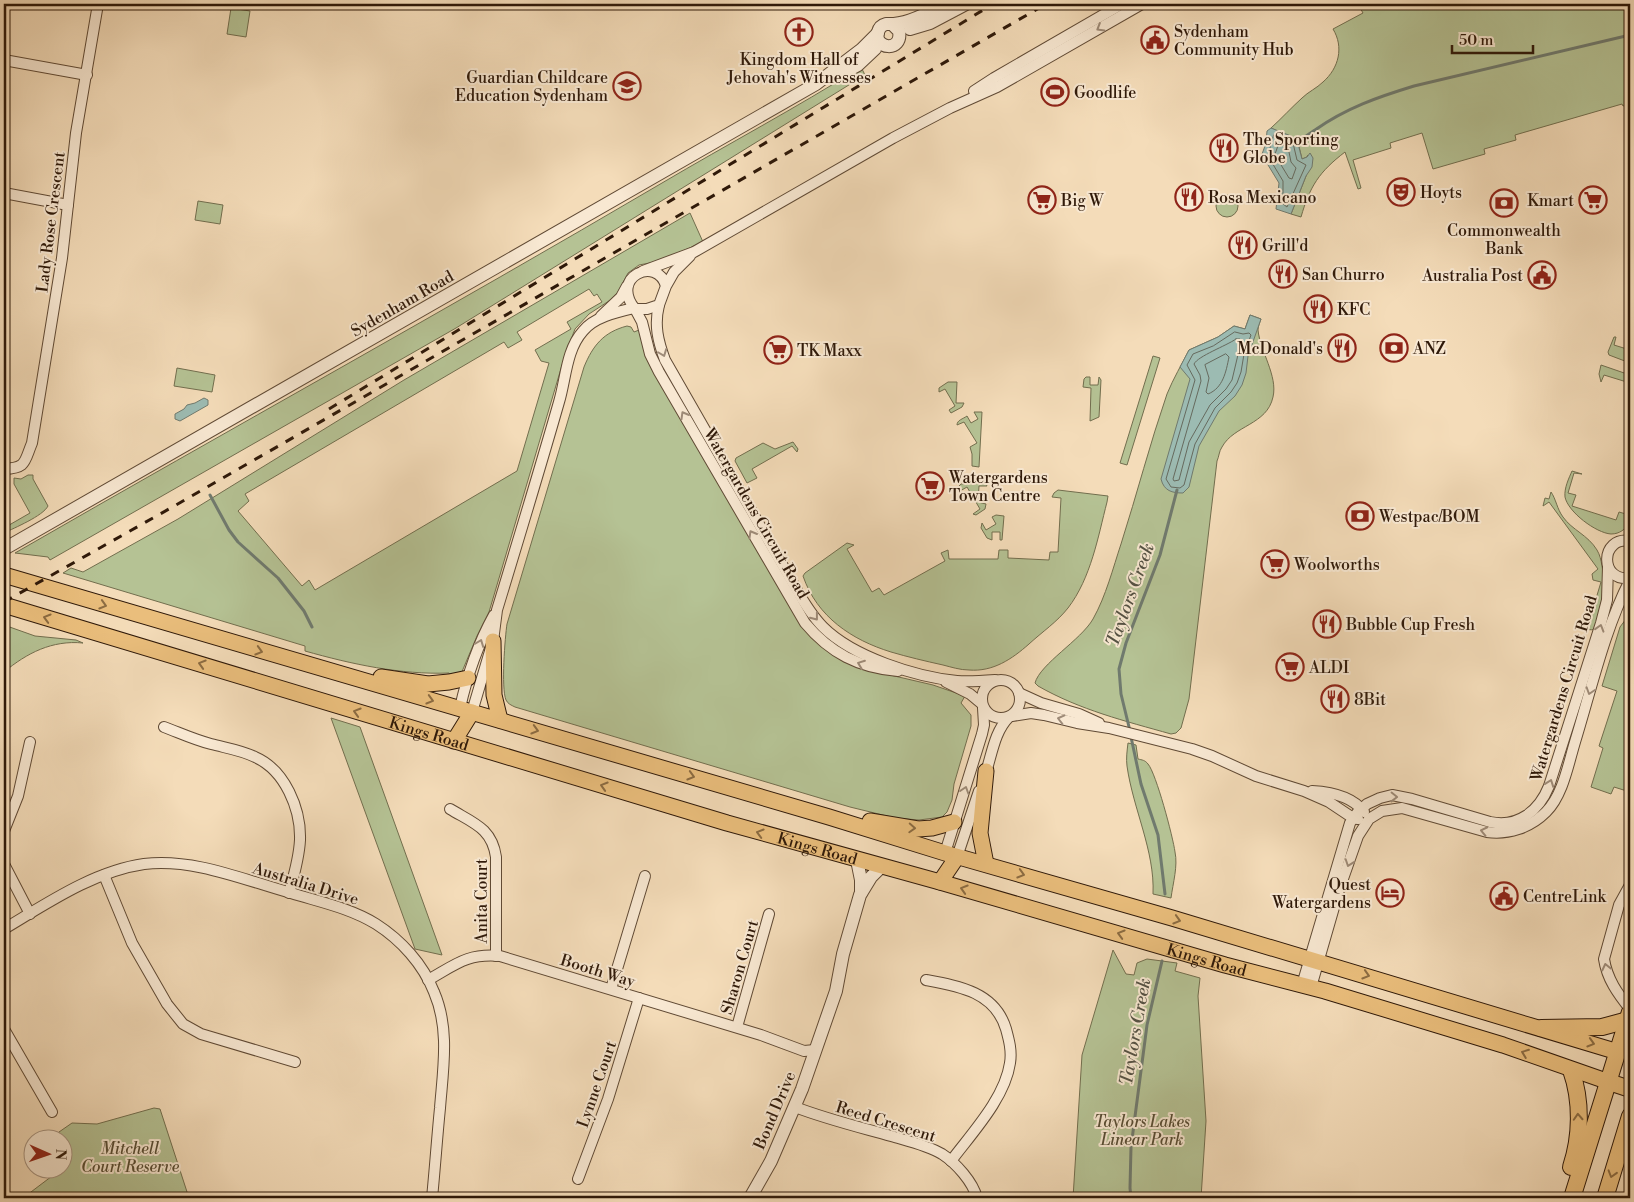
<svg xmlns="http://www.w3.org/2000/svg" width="1634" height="1202" viewBox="0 0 1634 1202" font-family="'Libre Bodoni',serif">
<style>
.green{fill:#b5c294;stroke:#726e4e;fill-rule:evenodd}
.water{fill:#9cbbb2;stroke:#707a6e}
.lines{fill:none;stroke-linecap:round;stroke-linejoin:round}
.shore{stroke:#666a5e;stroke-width:1}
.stream{stroke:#707a6e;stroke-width:3}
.minor-casing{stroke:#604a35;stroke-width:12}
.tertiary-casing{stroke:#604a35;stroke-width:14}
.primary-casing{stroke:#2f1909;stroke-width:17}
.trunk-casing{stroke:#2f1909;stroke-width:18}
.minor{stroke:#f8e8d2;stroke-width:10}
.tertiary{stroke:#f8e8d2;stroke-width:12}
.primary{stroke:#eabe7c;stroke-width:15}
.trunk{stroke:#eabe7c;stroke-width:16}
.rail{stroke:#2f1909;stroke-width:3;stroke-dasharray:9 9;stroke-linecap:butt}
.oneway{stroke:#9e8b78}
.oneway2{stroke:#8c6c42}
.labels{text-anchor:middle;stroke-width:4;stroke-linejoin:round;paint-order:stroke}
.poi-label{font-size:16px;fill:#2f1909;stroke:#f8e8d2;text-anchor:start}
.street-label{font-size:16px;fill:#2f1909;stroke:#f8e8d2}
.park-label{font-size:16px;font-style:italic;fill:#574c33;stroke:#f8e8d2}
.water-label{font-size:18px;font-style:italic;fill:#555244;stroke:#f8e8d2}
</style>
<rect width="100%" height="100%" fill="#f4dcb9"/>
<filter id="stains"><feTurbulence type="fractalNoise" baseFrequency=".004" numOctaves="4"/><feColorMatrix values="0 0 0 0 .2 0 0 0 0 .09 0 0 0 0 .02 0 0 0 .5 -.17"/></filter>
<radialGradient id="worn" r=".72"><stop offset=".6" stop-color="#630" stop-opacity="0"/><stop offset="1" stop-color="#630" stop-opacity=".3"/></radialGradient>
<!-- green -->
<g class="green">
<path d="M1363 4H1429L1433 9 1443 4H1630V104L1623 106 1622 104 1515 135 1516 140 1484 149 1485 154 1433 169 1422 133 1390 143 1391 148 1353 160 1361 188 1358 189 1345 152C1319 172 1310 186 1301 217L1291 214 1306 176 1308 155 1307 157 1302 159 1298 142 1271 128C1282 118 1291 108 1302 98 1308 92 1317 88 1323 82 1339 68 1344 47 1333 29L1363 13 1359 6Z"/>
<path d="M231 8 250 11 246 37 227 34Z"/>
<path d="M861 67 865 75 456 328 50 560 48 557 15 553C230 429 448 309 662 183 728 144 796 108 861 67Z"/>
<circle cx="1227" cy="206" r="11"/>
<path d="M198 201 223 205 220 224 195 220Z"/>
<path d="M690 213 703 242 660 261 639 265 628 273 618 292 612 299 589 314 575 329 565 355 489 612 477 636 461 674 451 678 449 673C401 675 351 664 305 651V646L63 573 71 568 83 572 178 519 404 380ZM589 289 594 296 597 294 602 302 567 322 571 329 535 350 541 361 549 363 517 471 315 590 309 580 302 586 238 511 249 501 245 494 504 342 508 348 522 340 517 332Z"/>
<path d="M1250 315 1261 319C1260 322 1258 326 1258 330 1260 351 1278 376 1273 397 1267 425 1234 425 1222 447 1219 451 1219 457 1217 461L1189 699 1181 728 1176 733 1171 734C1125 721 1080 710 1038 686L1035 683C1040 664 1081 640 1093 619 1106 596 1113 568 1121 544 1137 494 1150 443 1167 394 1173 379 1182 364 1189 350L1218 337 1234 326 1245 329Z"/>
<path d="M627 326 631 327 634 332 639 330 738 517 800 623 873 671 933 685 965 696 961 703 971 715V726L954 784 952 800 947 812 942 817 919 820 895 818 850 807 515 707C511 705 508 704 506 700 501 688 505 637 507 624L584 367C593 345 604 332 627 326Z"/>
<path d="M1614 337H1616L1614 345 1630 350V363L1609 355 1608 352Z"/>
<path d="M1153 356 1160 358 1127 465 1120 463Z"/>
<path d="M1601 365 1630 375V383L1604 375 1601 382 1599 374Z"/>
<path d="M177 368 215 375 212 392 174 386Z"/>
<path d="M1086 377H1090V385H1098L1099 377 1101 380 1099 417 1090 421 1091 388 1083 387 1084 379Z"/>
<path d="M948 382H957L956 403H964L962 407 951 413 949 410 955 406 945 389 939 392V388Z"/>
<path d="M974 412H982L979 467 972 466V454L970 447 977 443 964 422 957 425C957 420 963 419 967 416L971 423 978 419Z"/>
<path d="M793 442 798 449 797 452 792 446 752 469 757 478 747 483 735 461 736 458 763 443 775 449Z"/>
<path d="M1572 471 1582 474 1574 473 1568 493 1576 495 1572 506 1616 520 1619 512 1626 514 1630 501V523C1625 529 1620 534 1611 534 1596 533 1568 512 1565 497 1564 488 1569 478 1572 471Z"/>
<path d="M28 475H33V479L48 506C43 516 14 528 4 533V528L30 513 14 484V478L21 479Z"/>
<path d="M985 482 987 486H979L978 502 986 504 985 509 976 515 973 514 980 509 967 487 960 491 958 487 961 484Z"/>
<path d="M1058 490 1108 496 1107 502C1098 537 1091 578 1068 608 1057 622 1042 632 1029 644 1012 659 993 672 969 670 960 670 951 667 943 665 925 661 908 657 891 652 852 640 817 617 803 576L805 573 847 543 854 545 847 549 872 592 879 588 884 595 945 561 941 553 948 550 949 559H998L999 550H1008V558L1049 560 1050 552H1058L1061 498 1052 497 1054 493Z"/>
<path d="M1551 492C1556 499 1557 509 1563 517 1572 530 1588 535 1597 550 1603 560 1601 571 1606 580L1596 629C1590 631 1583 629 1580 624L1587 626 1589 622 1601 582 1593 580 1592 574 1598 569 1549 502 1543 506 1545 498 1549 499Z"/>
<path d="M996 515 1004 516 1002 540H1000V532H992V540L987 538 981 528 982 523 986 530 996 524 992 517Z"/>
<path d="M1630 617V792L1614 787 1611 794 1591 787 1603 748 1599 746 1617 691 1602 686 1620 627 1626 619Z"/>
<path d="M4 625 35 636 76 640 83 643C52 640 27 653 4 672Z"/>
<path d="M331 718 360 727 442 955 415 949Z"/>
<path d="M1128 743 1136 745 1138 759C1142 760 1145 760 1148 764 1156 773 1173 837 1175 852 1178 866 1173 883 1171 898L1153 894C1155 851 1133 809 1127 766 1126 759 1127 751 1128 743Z"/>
<path d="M1113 950 1126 974 1134 975 1137 963 1147 959 1177 963 1175 971 1200 978 1198 996 1206 1121 1201 1198H1073L1082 1055Z"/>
<path d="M154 1108 160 1109 189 1198H61L60 1195 52 1198H23L60 1170H62V1140L59 1139V1132L72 1123 97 1124Z"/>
</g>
<!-- water -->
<g class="water">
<path d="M1271 128 1291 136 1297 140 1302 159 1307 157 1310 153 1313 158 1312 167 1306 176 1291 214 1276 209 1279 183 1265 160 1263 162 1261 157 1266 143 1267 131Z"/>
<path d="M1250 315 1261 319 1248 356 1246 373 1242 385 1235 396 1219 411 1199 446 1189 487 1183 493C1172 493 1164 491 1161 479L1190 379 1180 367 1189 350 1218 337 1234 326 1245 329Z"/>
<path d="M204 398 208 400V405L180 421 175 419V414L184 409 187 405 195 403Z"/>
</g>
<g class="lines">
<!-- shore -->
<g class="shore">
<path d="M1274 135 1293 143 1297 160 1306 165 1287 207 1283 204V181L1268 156Z"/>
<path d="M1279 144 1288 147 1291 162 1296 168 1292 179 1289 178 1275 155Z"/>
<path d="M1235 332 1243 334 1249 333 1251 335 1244 354 1241 372 1237 383 1231 392 1215 408 1195 444 1184 485 1180 488 1171 487 1166 479 1195 380 1187 365 1193 354 1213 346Z"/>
<path d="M1236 339H1240L1241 342 1232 380 1226 389 1210 405 1189 442 1179 480 1174 481 1173 479 1201 381 1200 375 1194 364C1198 356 1226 346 1236 339Z"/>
<path d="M1226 354 1229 357C1226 372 1223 388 1208 394L1206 392 1209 378 1205 365Z"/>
</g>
<!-- stream -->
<g class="stream">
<path d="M1297 144C1302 138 1309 134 1315 130 1346 108 1378 97 1414 86L1630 35"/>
<path d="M210 495 229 530 238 542 278 578 304 611 312 627"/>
<path d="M1130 731 1121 694 1119 669 1126 643 1160 555 1177 490"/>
<path d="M1131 737 1141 784 1158 835 1165 894"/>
<path d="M1131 1198 1130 1188 1131 1147 1147 1025 1162 961"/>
</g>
<!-- minor casing -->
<g class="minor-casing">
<g id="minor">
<path d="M4 60 87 75"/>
<path d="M974 91 994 78 1122 4"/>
<path d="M4 193 68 205"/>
<path d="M643 271 694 252 893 138 950 108 997 87 1142 4"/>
<path d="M666 286C657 255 609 277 635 309H647L659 305 666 286 674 272 690 256"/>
<path d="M659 305C654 325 658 341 665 360L795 587C803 601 812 616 823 627 853 657 916 677 957 681 969 682 982 681 995 680"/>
<path d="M635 309 642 322 650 354 659 372 805 623C830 653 859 668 898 671"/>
<path d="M601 316 621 297 627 286"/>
<path d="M4 469C27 468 24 462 32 443L62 258 76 133 98 4"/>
<path d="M1630 541C1600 536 1599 582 1630 578"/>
<circle cx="1001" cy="699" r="19"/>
<path d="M946 682 970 694 982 704"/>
<path d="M1019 693 1041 703 1079 714 1099 723"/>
<path d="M460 708C467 676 478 644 494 615"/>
<path d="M472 712 493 641 497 610C518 541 539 472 559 402 566 379 566 350 583 331 594 317 617 312 634 308"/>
<path d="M1012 716 1031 713 1044 715 1077 723 1109 728 1192 749 1212 756 1256 776 1304 791 1329 802 1353 818 1358 819"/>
<path d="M164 727C180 733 195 740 211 744 226 748 241 750 255 757 285 770 301 809 300 840 299 859 294 875 289 893"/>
<path d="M985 775C992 755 994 732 1009 717"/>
<path d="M1312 791C1330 792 1353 797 1364 812"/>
<path d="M450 809C473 823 492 828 496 857V956"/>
<path d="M4 831 18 796 30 742"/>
<path d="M945 853 982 734 984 725 983 708"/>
<path d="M957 857 979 791"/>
<path d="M4 864 30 914"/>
<path d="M104 875 132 943 167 1004 183 1024 201 1034 295 1062"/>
<path d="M1630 885 1619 905 1604 959C1607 979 1618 994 1630 1009"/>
<path d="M4 929C46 904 94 871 144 864 194 858 244 880 291 893 320 902 350 908 376 924 401 940 423 964 434 992 450 1029 443 1069 440 1108 437 1138 435 1168 432 1198"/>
<path d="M428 980C455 965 467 953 500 956L761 1035 804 1051 815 1050"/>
<path d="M926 980C959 986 995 992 1006 1029 1009 1040 1012 1051 1010 1063 1005 1098 972 1133 951 1161"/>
<path d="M1302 985 1350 823 1357 813 1367 804 1380 798 1392 795 1412 799 1490 822C1518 828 1539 811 1549 786L1601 623 1607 600 1608 567"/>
<path d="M1311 987 1339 890 1358 836 1369 819 1382 811 1402 808 1487 832C1508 835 1530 828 1546 812 1563 795 1568 765 1575 742 1591 690 1605 628 1630 580"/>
<path d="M611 989 645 876"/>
<path d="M737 1027 769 914"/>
<path d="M4 1029 52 1112"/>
<path d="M795 1107C826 1119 859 1127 891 1136 908 1141 927 1145 942 1154 956 1163 973 1182 977 1198"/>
<path d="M578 1179 608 1099 639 998"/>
</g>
</g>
<!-- tertiary casing -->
<g class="tertiary-casing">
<g id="tertiary">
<path d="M892 24 899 31C903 53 873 49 878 32 879 28 882 25 886 24 889 24 891 24 894 24 912 22 929 13 944 4"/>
<path d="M910 29 930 23 966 4"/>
<path d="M830 78 847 71 858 65 875 49"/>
<path d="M4 549 816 84 862 49 878 33"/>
<path d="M857 860 861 880V893"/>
<path d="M750 1198 771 1161 802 1089 836 991 843 954 860 895 871 877 882 866"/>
</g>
</g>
<!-- primary casing -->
<g class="primary-casing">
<g id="primary">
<path d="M4 575 829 817 945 853 1172 918 1618 1052"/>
<path id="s1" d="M4 605 727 823 940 882 1225 965 1325 991 1503 1045 1609 1082"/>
<path d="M493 641 494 695 500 720"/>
<path d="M381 677 428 684 449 682 468 678"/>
<path d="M454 741 472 712"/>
<path d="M986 771 980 833 986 864"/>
<path d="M870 821 918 829 932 828 954 822"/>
<path d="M940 882 957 857"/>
</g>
</g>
<!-- trunk casing -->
<g class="trunk-casing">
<g id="trunk">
<path d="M1541 1028 1602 1027 1628 1020"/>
<path d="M1571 1070C1582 1101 1581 1137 1571 1167"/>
<path d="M1609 1082 1630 1089"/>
<path d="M1572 1198 1630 1012"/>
<path d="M1605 1198 1630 1116"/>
</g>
</g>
<!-- minor -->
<use href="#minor" class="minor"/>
<!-- tertiary -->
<use href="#tertiary" class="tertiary"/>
<!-- primary -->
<use href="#primary" class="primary"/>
<!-- trunk -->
<use href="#trunk" class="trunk"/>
<!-- rail -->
<g class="rail">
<path d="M329 409 993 4"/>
<path d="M4 602 176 505 1046 4"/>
</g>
</g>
<!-- one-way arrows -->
<defs><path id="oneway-chevron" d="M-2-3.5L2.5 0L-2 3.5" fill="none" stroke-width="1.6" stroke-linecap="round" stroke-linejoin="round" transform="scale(1.25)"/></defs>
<g class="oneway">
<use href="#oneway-chevron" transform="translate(1100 28) rotate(149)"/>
<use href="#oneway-chevron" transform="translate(663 353) rotate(69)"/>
<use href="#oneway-chevron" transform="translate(684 415) rotate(-120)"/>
<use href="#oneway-chevron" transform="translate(752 534) rotate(-120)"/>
<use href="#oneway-chevron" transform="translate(815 617) rotate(52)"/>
<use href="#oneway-chevron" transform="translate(1600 628) rotate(-73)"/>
<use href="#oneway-chevron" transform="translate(480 643) rotate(-69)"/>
<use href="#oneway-chevron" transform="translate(861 664) rotate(-159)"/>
<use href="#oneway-chevron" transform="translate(1590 691) rotate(108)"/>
<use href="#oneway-chevron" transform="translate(1061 719) rotate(-166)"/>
<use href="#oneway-chevron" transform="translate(1550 783) rotate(-70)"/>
<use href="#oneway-chevron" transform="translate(965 790) rotate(-72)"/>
<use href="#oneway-chevron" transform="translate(1394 797) rotate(1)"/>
<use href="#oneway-chevron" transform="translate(1484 831) rotate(-168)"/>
<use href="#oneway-chevron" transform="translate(1349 863) rotate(109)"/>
<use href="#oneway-chevron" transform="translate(1606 967) rotate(-103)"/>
</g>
<g class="oneway2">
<use href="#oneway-chevron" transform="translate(103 605) rotate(17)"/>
<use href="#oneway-chevron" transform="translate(47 618) rotate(-164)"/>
<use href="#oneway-chevron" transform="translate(259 651) rotate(16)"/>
<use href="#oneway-chevron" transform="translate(202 664) rotate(-163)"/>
<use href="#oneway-chevron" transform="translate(430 700) rotate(16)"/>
<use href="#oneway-chevron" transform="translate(357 712) rotate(-163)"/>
<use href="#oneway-chevron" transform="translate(535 730) rotate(16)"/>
<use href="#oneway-chevron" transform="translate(691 776) rotate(16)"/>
<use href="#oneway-chevron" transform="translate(604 786) rotate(-163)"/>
<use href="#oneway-chevron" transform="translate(912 828) rotate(3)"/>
<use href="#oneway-chevron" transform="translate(760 833) rotate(-164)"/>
<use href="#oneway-chevron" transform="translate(1021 874) rotate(16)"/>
<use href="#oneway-chevron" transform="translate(964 889) rotate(-163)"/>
<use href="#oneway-chevron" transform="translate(1177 920) rotate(17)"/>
<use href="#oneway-chevron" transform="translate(1121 934) rotate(-164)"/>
<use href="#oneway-chevron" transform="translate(1366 975) rotate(17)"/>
<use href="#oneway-chevron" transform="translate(1591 1043) rotate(17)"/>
<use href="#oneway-chevron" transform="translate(1525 1053) rotate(-159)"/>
<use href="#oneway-chevron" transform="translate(1578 1117) rotate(-93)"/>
<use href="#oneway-chevron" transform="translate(1612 1174) rotate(107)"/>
</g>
<!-- icons -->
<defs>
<g id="church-ring" transform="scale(1.4375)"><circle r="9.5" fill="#f8e8d2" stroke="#8f2418" stroke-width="1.5"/><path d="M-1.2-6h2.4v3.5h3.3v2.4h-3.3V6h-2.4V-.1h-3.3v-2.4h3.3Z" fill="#8f2418"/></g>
<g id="civic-ring" transform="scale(1.4375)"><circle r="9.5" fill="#f8e8d2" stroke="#8f2418" stroke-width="1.5"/><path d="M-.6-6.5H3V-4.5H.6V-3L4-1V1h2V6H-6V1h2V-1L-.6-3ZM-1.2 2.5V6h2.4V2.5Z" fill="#8f2418"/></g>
<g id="school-ring" transform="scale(1.4375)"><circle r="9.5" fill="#f8e8d2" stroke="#8f2418" stroke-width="1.5"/><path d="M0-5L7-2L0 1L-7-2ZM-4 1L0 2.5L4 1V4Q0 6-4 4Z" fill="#8f2418"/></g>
<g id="stadium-ring" transform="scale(1.4375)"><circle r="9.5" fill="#f8e8d2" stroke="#8f2418" stroke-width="1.5"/><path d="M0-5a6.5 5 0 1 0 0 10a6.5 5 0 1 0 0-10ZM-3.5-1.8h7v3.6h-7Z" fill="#8f2418"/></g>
<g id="restaurant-ring" transform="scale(1.4375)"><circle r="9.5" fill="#f8e8d2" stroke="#8f2418" stroke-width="1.5"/><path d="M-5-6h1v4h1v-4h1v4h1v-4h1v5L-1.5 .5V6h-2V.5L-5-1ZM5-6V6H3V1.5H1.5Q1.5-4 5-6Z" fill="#8f2418"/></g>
<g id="theatre-ring" transform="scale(1.4375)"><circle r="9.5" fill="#f8e8d2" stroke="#8f2418" stroke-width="1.5"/><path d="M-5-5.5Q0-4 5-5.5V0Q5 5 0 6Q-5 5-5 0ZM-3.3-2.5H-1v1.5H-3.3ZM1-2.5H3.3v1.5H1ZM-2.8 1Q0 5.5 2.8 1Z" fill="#8f2418"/></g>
<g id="supermarket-ring" transform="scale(1.4375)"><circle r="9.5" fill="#f8e8d2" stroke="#8f2418" stroke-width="1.5"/><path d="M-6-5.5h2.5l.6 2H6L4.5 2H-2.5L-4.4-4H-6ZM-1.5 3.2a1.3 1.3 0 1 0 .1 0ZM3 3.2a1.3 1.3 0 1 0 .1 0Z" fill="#8f2418"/></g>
<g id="bank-ring" transform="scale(1.4375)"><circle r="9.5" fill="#f8e8d2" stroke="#8f2418" stroke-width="1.5"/><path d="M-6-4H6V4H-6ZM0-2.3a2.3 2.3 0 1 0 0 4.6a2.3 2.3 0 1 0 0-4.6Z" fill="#8f2418"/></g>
<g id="hotel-ring" transform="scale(1.4375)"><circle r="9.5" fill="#f8e8d2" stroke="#8f2418" stroke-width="1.5"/><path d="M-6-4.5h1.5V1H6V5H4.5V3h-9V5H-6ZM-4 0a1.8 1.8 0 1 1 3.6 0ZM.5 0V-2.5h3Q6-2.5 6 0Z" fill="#8f2418"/></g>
</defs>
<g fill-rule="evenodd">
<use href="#church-ring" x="799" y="32"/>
<use href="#civic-ring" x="1155" y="40"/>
<use href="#school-ring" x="627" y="86"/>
<use href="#stadium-ring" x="1055" y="92"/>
<use href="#restaurant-ring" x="1224" y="148"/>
<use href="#theatre-ring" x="1401" y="192"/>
<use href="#restaurant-ring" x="1189" y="197"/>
<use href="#supermarket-ring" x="1042" y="200"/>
<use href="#supermarket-ring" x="1593" y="200"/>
<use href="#bank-ring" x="1504" y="203"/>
<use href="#restaurant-ring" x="1243" y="245"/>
<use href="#restaurant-ring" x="1283" y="274"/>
<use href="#civic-ring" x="1542" y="275"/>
<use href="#restaurant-ring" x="1318" y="309"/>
<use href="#restaurant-ring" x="1342" y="348"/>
<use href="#bank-ring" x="1394" y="348"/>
<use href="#supermarket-ring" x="778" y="350"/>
<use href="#supermarket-ring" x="930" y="486"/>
<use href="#bank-ring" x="1360" y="516"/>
<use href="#supermarket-ring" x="1275" y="564"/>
<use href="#restaurant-ring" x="1327" y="624"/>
<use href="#supermarket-ring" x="1290" y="667"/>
<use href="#restaurant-ring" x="1335" y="699"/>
<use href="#hotel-ring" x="1390" y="893"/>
<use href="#civic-ring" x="1504" y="896"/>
</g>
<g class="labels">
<!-- poi labels -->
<g class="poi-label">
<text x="1174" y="37">Sydenham<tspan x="1174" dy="18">Community Hub</tspan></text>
<text x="799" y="65" text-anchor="middle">Kingdom Hall of<tspan x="799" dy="18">Jehovah's Witnesses</tspan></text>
<text x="608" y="83" text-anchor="end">Guardian Childcare<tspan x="608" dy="18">Education Sydenham</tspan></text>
<text x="1074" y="98">Goodlife</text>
<text x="1243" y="145">The Sporting<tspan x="1243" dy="18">Globe</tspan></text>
<text x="1420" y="198">Hoyts</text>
<text x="1208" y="203">Rosa Mexicano</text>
<text x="1061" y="206">Big W</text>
<text x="1574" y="206" text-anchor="end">Kmart</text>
<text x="1504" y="236" text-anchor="middle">Commonwealth<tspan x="1504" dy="18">Bank</tspan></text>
<text x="1262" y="251">Grill'd</text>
<text x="1302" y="280">San Churro</text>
<text x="1523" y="281" text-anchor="end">Australia Post</text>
<text x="1337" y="315">KFC</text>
<text x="1323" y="354" text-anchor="end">McDonald's</text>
<text x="1413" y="354">ANZ</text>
<text x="797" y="356">TK Maxx</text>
<text x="949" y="483">Watergardens<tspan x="949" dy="18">Town Centre</tspan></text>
<text x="1379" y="522">Westpac/BOM</text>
<text x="1294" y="570">Woolworths</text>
<text x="1346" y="630">Bubble Cup Fresh</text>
<text x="1309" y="673">ALDI</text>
<text x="1354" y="705">8Bit</text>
<text x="1371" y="890" text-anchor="end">Quest<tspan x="1371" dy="18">Watergardens</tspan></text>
<text x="1523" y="902">CentreLink</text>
</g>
<!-- street labels -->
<g class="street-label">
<text transform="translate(50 222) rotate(-83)" y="6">Lady Rose Crescent</text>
<text transform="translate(402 303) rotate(-30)" y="6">Sydenham Road</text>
<text transform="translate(757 513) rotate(60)" y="6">Watergardens Circuit Road</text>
<text transform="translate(1563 688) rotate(-73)" y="6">Watergardens Circuit Road</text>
<text dy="6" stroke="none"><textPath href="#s1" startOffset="444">Kings Road</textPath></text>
<text dy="6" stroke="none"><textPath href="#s1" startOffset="849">Kings Road</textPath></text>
<text transform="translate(306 883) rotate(17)" y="6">Australia Drive</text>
<text transform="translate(481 901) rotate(-90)" y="6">Anita Court</text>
<text dy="6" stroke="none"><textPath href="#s1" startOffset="1254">Kings Road</textPath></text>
<text transform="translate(739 967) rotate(-74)" y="6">Sharon Court</text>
<text transform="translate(598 970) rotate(17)" y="6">Booth Way</text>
<text transform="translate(596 1084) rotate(-71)" y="6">Lynne Court</text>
<text transform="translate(774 1110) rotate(-67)" y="6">Bond Drive</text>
<text transform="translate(886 1121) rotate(17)" y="6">Reed Crescent</text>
</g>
<!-- park labels -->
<g class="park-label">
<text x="1142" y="1127">Taylors Lakes<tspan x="1142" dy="18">Linear Park</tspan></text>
<text x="130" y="1154">Mitchell<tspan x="130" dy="18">Court Reserve</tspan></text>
</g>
<!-- water labels -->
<g class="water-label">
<text transform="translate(1130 595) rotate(-70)" y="6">Taylors Creek</text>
<text transform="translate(1135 1032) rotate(-80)" y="6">Taylors Creek</text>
</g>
</g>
<!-- margin -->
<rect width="1634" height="1202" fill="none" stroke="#f4dcb9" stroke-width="20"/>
<rect x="5" y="5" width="1624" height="1192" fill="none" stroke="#2f1909" stroke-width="2.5"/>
<rect x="10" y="10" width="1614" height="1182" fill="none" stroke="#2f1909"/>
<!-- north arrow -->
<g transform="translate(48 1154) rotate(92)"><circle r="24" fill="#f8e8d2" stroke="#a89582"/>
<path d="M0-4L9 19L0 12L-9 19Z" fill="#8f2418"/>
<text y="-8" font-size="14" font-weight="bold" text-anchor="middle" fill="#2f1909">N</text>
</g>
<!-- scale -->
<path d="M1452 45v8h81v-8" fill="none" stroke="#2f1909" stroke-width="2.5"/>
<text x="1459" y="45" font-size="15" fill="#2f1909" stroke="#f8e8d2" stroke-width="4" paint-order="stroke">50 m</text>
<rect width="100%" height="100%" filter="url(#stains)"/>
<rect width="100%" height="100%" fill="url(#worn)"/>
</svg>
